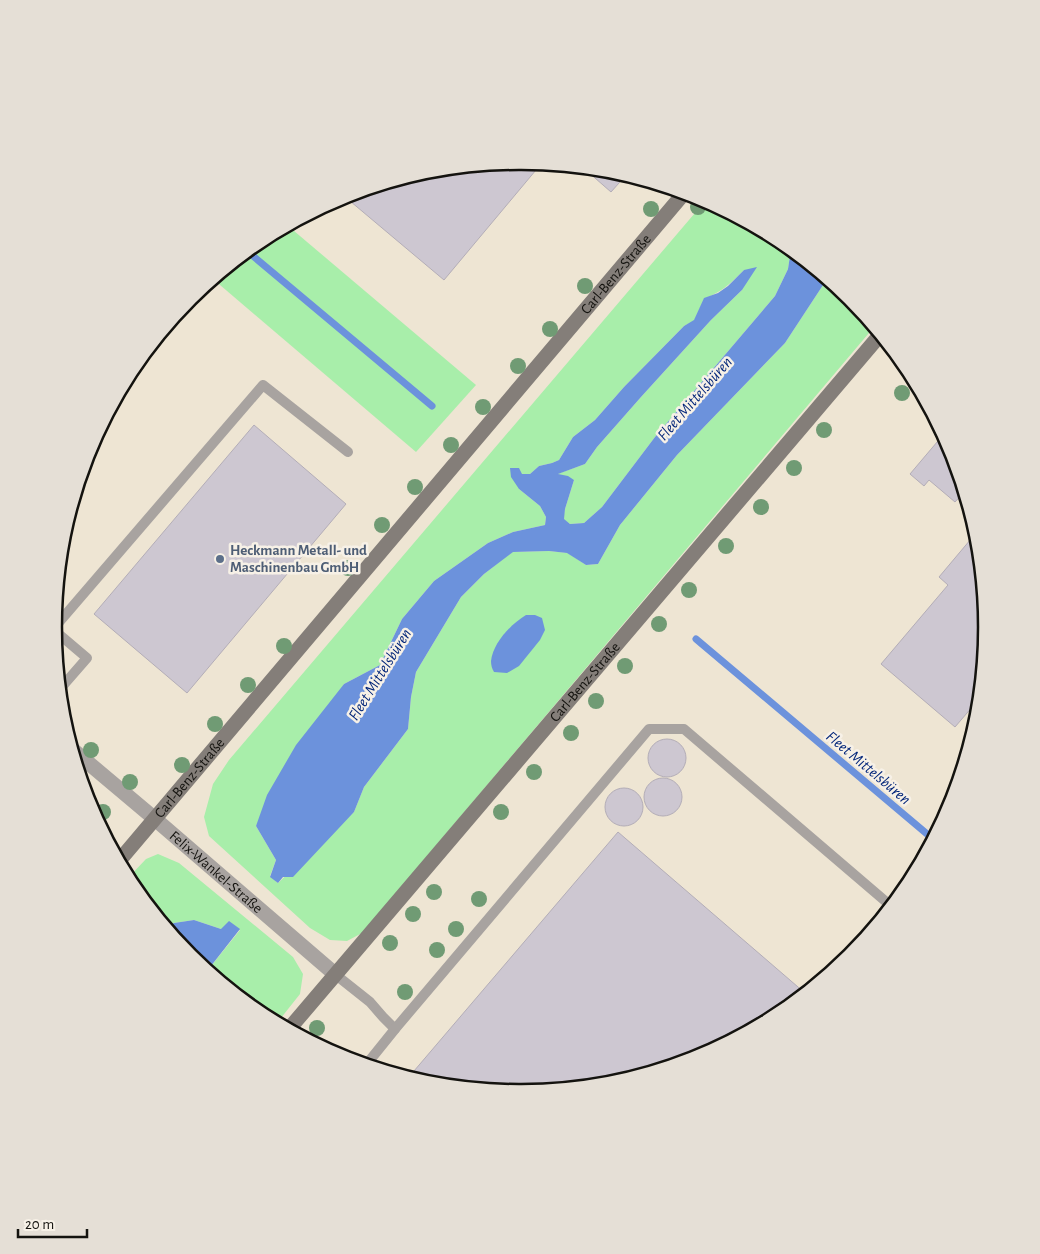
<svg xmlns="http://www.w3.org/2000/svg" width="1040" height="1254" viewBox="0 0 1040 1254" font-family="'Alegreya Sans',sans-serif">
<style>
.built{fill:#eee5d3}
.green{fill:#a8eeaa}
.water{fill:#6c92dc}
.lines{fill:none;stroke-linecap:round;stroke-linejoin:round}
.stream{stroke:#6c92dc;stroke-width:7}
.building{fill:#cdc7d1;stroke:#b3adb7}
.lane{stroke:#a8a3a0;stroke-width:10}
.street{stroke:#a8a3a0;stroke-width:15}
.secondary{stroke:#847e79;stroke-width:15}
.tree{fill:#709b74}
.service-dot{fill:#5c6f8a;stroke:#f7f1e7;stroke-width:2}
.labels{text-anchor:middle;stroke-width:5;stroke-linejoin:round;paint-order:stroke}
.street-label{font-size:15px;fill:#14130f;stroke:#f7f1e7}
.service-label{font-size:15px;font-weight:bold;fill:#4e5e75;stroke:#f7f1e7;text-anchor:start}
.water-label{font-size:16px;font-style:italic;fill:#012479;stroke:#f7f1e7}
.rim{fill:none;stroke:#14130f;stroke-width:2.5}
</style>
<rect width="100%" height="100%" fill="#f7f1e7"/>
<!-- built -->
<circle class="built" cx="520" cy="627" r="465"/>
<!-- green -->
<g class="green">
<path d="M706 200 779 239 791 249 788 269 775 296 655 437 602 507 584 523 570 524 563 519 565 509 574 480 557 474 585 464 597 447 641 397 711 320 742 290 744 270C730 284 723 291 704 299L694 321 684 326 624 387 595 420 573 437 559 460 552 463 539 466 530 474H522L519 489 540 506 546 517 545 525 513 532 488 543 434 581 402 619 380 665 344 684 256 826 276 860 270 876 278 883 354 812 364 787 408 729 411 697 416 672 461 597 484 574 512 552 549 551 568 553 586 565 598 564 620 525 677 455 785 343 827 279 850 298 874 327 362 933 347 941 330 940 310 928 209 836 204 817 213 784 229 760Z"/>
<path d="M287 225 476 385 416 452 213 279 261 239Z"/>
<path d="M158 854 179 863 293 957 303 974 300 994 277 1023 261 1015 207 971 240 930 221 929 194 920 174 923 166 927 132 886 128 878 146 859Z"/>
</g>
<!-- water -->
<g class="water">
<path d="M791 249 827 279 785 343 677 455 620 525 598 564 586 565 567 553 549 551 513 552 484 574 461 597 416 672 411 697 408 729 364 787 354 812 293 877H283L278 883 270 877 276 860 256 826 267 795 296 745 344 684 380 665 402 619 434 581 488 543 513 532 545 525 546 517 540 506 519 489 511 477 510 468H519L522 474H530L539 466 552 463 559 460 573 437 595 420 624 387 684 326 694 320 704 298 718 293 728 286 744 270 757 267 742 290 711 320 641 397 597 447 585 464 558 474 568 476 574 480 565 509 564 519 570 524 584 523 602 507 655 437 775 296 788 269Z"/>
<path d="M526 615H535L542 618 545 630 540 640 519 666 507 673 494 672C492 669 491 665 491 661 493 643 511 624 526 615Z"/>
<path d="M194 920 221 929 229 921 240 929 207 971 190 956 166 927 174 923Z"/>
</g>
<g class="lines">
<!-- stream -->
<g class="stream">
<path d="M247 251 432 406"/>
<path d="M696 639 933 839"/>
</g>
</g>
<!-- building -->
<g class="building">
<path d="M520 161 541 164 444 280 344 196 429 170Z"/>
<path d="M590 168 611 170 627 174 611 192 587 171Z"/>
<path d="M254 425 346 504 187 693 94 614Z"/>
<path d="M943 435 951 449 964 492 955 502 929 480 924 486 910 474Z"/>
<path d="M976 533 986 627 979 699 955 727 881 664 948 585 939 577Z"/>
<circle cx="667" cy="758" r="19"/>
<circle cx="663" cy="797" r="19"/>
<circle cx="624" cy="807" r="19"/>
<path d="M618 832 805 993 779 1015 698 1058 611 1084 520 1093 429 1084 408 1078Z"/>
</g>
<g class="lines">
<!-- lane -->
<g class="lane">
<path d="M54 628 263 385 348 452"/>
<path d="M54 630 87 658 60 689"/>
<path d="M336 975 370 1002 383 1017 395 1029"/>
<path d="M366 1065 395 1029 649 729H684L891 906"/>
</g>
<!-- street -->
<path class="street" id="s1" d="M73 750 155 819 336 975"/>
<!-- secondary -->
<g class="secondary">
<path id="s2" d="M119 861 685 192"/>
<path id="s3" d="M289 1029 880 335"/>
</g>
</g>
<!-- trees -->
<g class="tree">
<circle cx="698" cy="207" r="8"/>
<circle cx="651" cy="209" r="8"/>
<circle cx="585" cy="286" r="8"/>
<circle cx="550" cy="329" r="8"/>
<circle cx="518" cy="366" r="8"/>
<circle cx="902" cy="393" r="8"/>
<circle cx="483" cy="407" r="8"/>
<circle cx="824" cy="430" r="8"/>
<circle cx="451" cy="445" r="8"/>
<circle cx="794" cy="468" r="8"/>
<circle cx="415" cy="487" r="8"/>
<circle cx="761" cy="507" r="8"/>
<circle cx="382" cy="525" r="8"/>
<circle cx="726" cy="546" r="8"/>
<circle cx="348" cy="568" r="8"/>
<circle cx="689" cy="590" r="8"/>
<circle cx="659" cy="624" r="8"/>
<circle cx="284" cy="646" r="8"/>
<circle cx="625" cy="666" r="8"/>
<circle cx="248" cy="685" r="8"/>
<circle cx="596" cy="701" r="8"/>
<circle cx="215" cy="724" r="8"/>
<circle cx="571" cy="733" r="8"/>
<circle cx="91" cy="750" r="8"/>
<circle cx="182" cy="765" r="8"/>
<circle cx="534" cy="772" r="8"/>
<circle cx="130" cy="782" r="8"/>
<circle cx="103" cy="812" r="8"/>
<circle cx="501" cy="812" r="8"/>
<circle cx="434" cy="892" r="8"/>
<circle cx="479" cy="899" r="8"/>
<circle cx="413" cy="914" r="8"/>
<circle cx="456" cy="929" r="8"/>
<circle cx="390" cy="943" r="8"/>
<circle cx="437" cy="950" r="8"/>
<circle cx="405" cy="992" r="8"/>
<circle cx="317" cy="1028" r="8"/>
</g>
<!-- markers -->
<circle class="service-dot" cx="220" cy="559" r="5"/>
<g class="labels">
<!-- street labels -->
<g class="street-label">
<text dy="5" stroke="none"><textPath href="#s2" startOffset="769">Carl-Benz-Straße</textPath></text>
<text dy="5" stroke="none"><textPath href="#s3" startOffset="456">Carl-Benz-Straße</textPath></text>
<text dy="5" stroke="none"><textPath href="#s2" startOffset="109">Carl-Benz-Straße</textPath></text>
<text dy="5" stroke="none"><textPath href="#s1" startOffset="188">Felix-Wankel-Straße</textPath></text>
</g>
<!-- service labels -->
<g class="service-label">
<text x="230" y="555">Heckmann Metall- und<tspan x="230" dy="17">Maschinenbau GmbH</tspan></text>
</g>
<!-- water labels -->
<g class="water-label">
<text transform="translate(694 398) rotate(-49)" y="6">Fleet Mittelsbüren</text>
<text transform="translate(379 674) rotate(-58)" y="6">Fleet Mittelsbüren</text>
<text transform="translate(869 767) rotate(40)" y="6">Fleet Mittelsbüren</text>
</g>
</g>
<!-- crop -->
<path d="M0 0H1040V1254H0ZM519 170H521A457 457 0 0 1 978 627V627A457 457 0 0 1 521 1084H519A457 457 0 0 1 62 627V627A457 457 0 0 1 519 170Z" fill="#e5dfd6" fill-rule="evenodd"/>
<path class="rim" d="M519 170H521A457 457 0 0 1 978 627V627A457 457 0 0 1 521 1084H519A457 457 0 0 1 62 627V627A457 457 0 0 1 519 170Z"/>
<!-- scale -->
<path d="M18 1229v8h69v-8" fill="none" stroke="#14130f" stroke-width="2.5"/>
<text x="25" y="1229" font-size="15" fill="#14130f" stroke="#f7f1e7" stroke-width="4" paint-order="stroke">20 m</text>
</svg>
